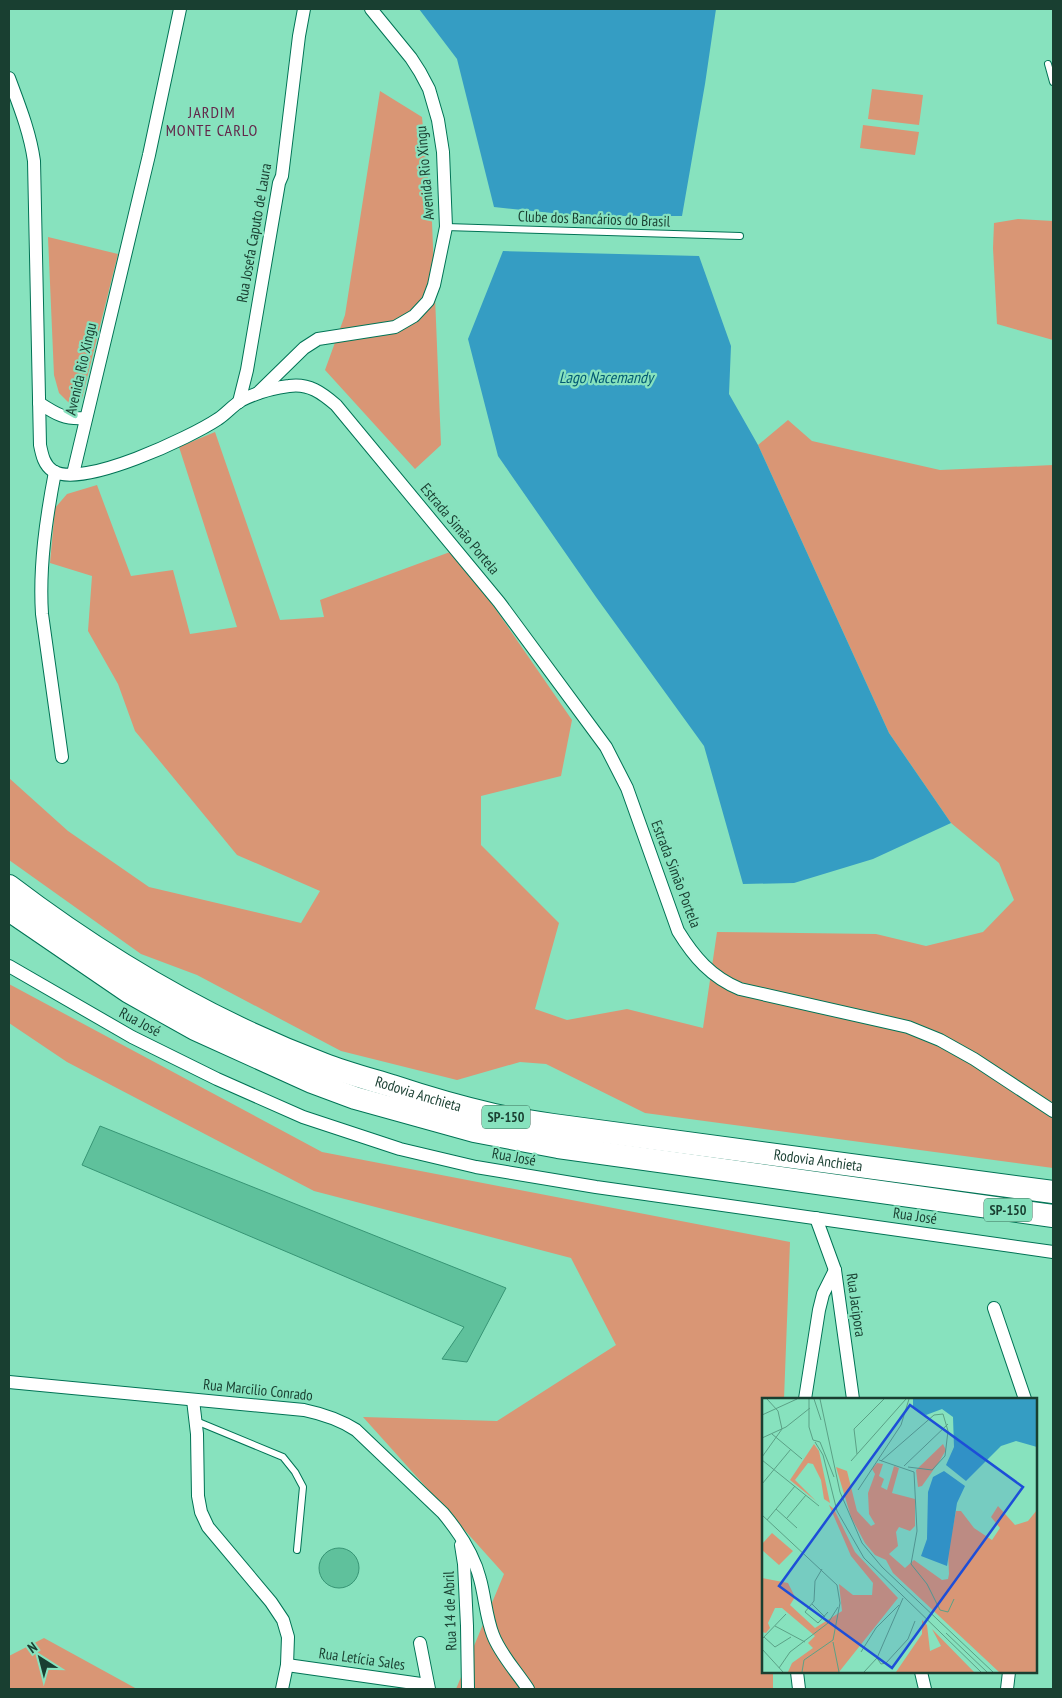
<svg xmlns="http://www.w3.org/2000/svg" width="1062" height="1698" viewBox="0 0 1062 1698" font-family="'PT Sans Narrow',sans-serif">
<style>
.green{fill:#d99675}
.water{fill:#359dc3}
.building{fill:#5fc19c;stroke:#379575}
.lines{fill:none;stroke-linecap:round;stroke-linejoin:round}
.lane-casing{stroke:#007355;stroke-width:8}
.street-casing{stroke:#007355;stroke-width:14}
.highway-casing{stroke:#007355;stroke-width:24}
.lane{stroke:#fff;stroke-width:6}
.street{stroke:#fff;stroke-width:12}
.highway{stroke:#fff;stroke-width:22}
.labels{text-anchor:middle;stroke-width:4.5;stroke-linejoin:round;paint-order:stroke}
.shield{fill:#87e2be;stroke:#3a705b;stroke-width:1}
.shield-label{font-size:14px;font-weight:bold;fill:#193f31}
.street-label{font-size:15px;fill:#193f31;stroke:#87e2be}
.neighbourhood-label{font-size:16px;letter-spacing:1px;fill:#63264a;stroke:#87e2be}
.water-label{font-size:16px;font-style:italic;fill:#025a74;stroke:#87e2be}
.inset-road{fill:none;stroke:#5ba186;stroke-width:1}
.view{fill:#1d4ed8;fill-opacity:0.15;stroke:#1d4ed8;stroke-width:2.5}
.inset-edge{fill:none;stroke:#193f31;stroke-width:2.5}
</style>
<rect width="100%" height="100%" fill="#87e2be"/>
<!-- green -->
<g class="green">
<path d="M872 89 923 95 919 125 868 119Z"/>
<path d="M380 91 422 117 432 222 441 445 415 469 325 370 345 315Z"/>
<path d="M863 125 919 132 915 155 860 148Z"/>
<path d="M1018 219 1053 221V340L997 324 993 248 994 223Z"/>
<path d="M48 237 118 254 82 398 70 404 59 393 54 375Z"/>
<path d="M788 420 812 441 940 470 1053 465V1168L645 1113 546 1064 520 1062 457 1080 341 1051 197 975 141 954 9 860V778L68 831 149 887 301 923 320 891 237 855 135 731 118 684 88 631 92 576 50 563 55 508 67 494 97 485 131 576 173 570 190 634 237 627 179 447 215 432 280 620 324 617 320 600 450 552 470 572 572 720 561 776 481 796V845L559 923 535 1009 567 1020 627 1009 703 1028 717 932 876 934 926 946 983 932 1014 900 999 863 951 823 889 733 758 445Z"/>
<path d="M9 984 322 1152 790 1242 784 1399H763V1672H773V1689H456L504 1574 363 1417 497 1421 616 1345 571 1258 314 1191 67 1062 9 1023Z"/>
<path d="M44 1638 137 1689H9V1656Z"/>
</g>
<!-- water -->
<g class="water">
<path d="M419 9H716L705 84 682 216H581L494 207 457 59Z"/>
<path d="M503 251 699 256 731 346 729 394 758 445 889 733 951 823 873 859 794 883 743 884 704 746 596 597 498 456 468 339Z"/>
</g>
<!-- building -->
<g class="building">
<path d="M100 1126 506 1288 467 1362 442 1359 464 1327 82 1165Z"/>
<circle cx="339" cy="1568" r="20"/>
</g>
<g class="lines">
<!-- lane casing -->
<g class="lane-casing">
<g id="lane">
<path d="M1048 64 1053 82"/>
<path d="M446 227 740 236"/>
<path d="M196 1421 283 1457 295 1472 303 1487 297 1550"/>
</g>
</g>
<!-- street casing -->
<g class="street-casing">
<g id="street">
<path d="M9 78C19 105 30 132 34 161L40 445C42 455 44 465 53 471 82 489 191 437 218 419 226 414 233 405 242 400 256 393 273 388 289 386 309 383 322 393 336 405L499 602 606 747 627 788 678 931C694 957 711 977 740 989L908 1027 940 1040 974 1059 1053 1111"/>
<path d="M258 393 304 348 318 339 395 327 414 316 428 301 434 285 446 227 443 152 438 120 429 89 420 72 411 58 371 9"/>
<path d="M239 402 247 370 279 183 282 176 299 36 304 9"/>
<path d="M39 403C56 414 65 420 86 418"/>
<path d="M55 472C46 519 39 567 42 614L62 757"/>
<path d="M73 474 149 155 180 9"/>
<path d="M9 966 132 1037 217 1079 303 1117 400 1149 476 1167 596 1187 1053 1252"/>
<path d="M816 1218 835 1270 853 1399"/>
<path d="M994 1308 1025 1399"/>
<path d="M9 1382 304 1410C323 1414 339 1419 356 1430L443 1513C458 1531 474 1555 480 1579 485 1597 486 1617 493 1635 500 1654 517 1672 528 1689"/>
<path d="M805 1399 819 1310 823 1294 835 1270"/>
<path d="M193 1400 197 1434 198 1496 201 1512 208 1527 271 1602 283 1620 288 1637 287 1665 282 1689"/>
<path d="M461 1545 464 1564 467 1626 468 1689"/>
<path d="M420 1643 429 1689"/>
<path d="M287 1665 428 1685"/>
<path d="M797 1672 799 1689"/>
<path d="M921 1672 925 1689"/>
<path d="M1007 1689 1009 1672"/>
</g>
</g>
<!-- highway casing -->
<g class="highway-casing">
<g id="highway">
<path id="s1" d="M9 886C105 959 210 1021 323 1064 346 1073 369 1079 392 1086 425 1097 459 1107 494 1115 513 1119 533 1122 553 1125L1053 1192"/>
<path d="M9 910 129 992 195 1029 312 1082 355 1098 474 1131 558 1147 1053 1216"/>
</g>
</g>
<!-- lane -->
<use href="#lane" class="lane"/>
<!-- street -->
<use href="#street" class="street"/>
<!-- highway -->
<use href="#highway" class="highway"/>
</g>
<g class="labels">
<!-- shield labels -->
<g class="shield">
<rect x="482" y="1105.5" width="48" height="23" rx="4"/>
<rect x="984" y="1198.5" width="48" height="23" rx="4"/>
</g>
<g class="shield-label">
<text x="506" y="1122">SP-150</text>
<text x="1008" y="1215">SP-150</text>
</g>
<!-- street labels -->
<g class="street-label">
<text transform="translate(425 173) rotate(-95)" y="5">Avenida Rio Xingu</text>
<text transform="translate(594 219) rotate(2)" y="5">Clube dos Bancários do Brasil</text>
<text transform="translate(254 233) rotate(-80)" y="5">Rua Josefa Caputo de Laura</text>
<text transform="translate(81 369) rotate(-77)" y="5">Avenida Rio Xingu</text>
<text transform="translate(460 529) rotate(50)" y="5">Estrada Simão Portela</text>
<text transform="translate(676 874) rotate(69)" y="5">Estrada Simão Portela</text>
<text transform="translate(140 1022) rotate(28)" y="5">Rua José</text>
<text dy="5" stroke="none"><textPath href="#s1" startOffset="462">Rodovia Anchieta</textPath></text>
<text transform="translate(514 1157) rotate(10)" y="5">Rua José</text>
<text dy="5" stroke="none"><textPath href="#s1" startOffset="868">Rodovia Anchieta</textPath></text>
<text transform="translate(915 1216) rotate(8)" y="5">Rua José</text>
<text transform="translate(856 1305) rotate(82)" y="5">Rua Jacipora</text>
<text transform="translate(258 1390) rotate(6)" y="5">Rua Marcilio Conrado</text>
<text transform="translate(450 1611) rotate(-92)" y="5">Rua 14 de Abril</text>
<text transform="translate(362 1659) rotate(8)" y="5">Rua Letícia Sales</text>
</g>
<!-- neighbourhood labels -->
<g class="neighbourhood-label">
<text x="212" y="118">JARDIM<tspan x="212" dy="18">MONTE CARLO</tspan></text>
</g>
<!-- water labels -->
<g class="water-label">
<text x="606" y="383">Lago Nacemandy</text>
</g>
</g>
<!-- overview -->
<g transform="translate(762 1398)">
<rect width="275" height="275" fill="#87e2be"/>
<path d="M52 46 57 53 68 105 62 101 59 82 51 66 46 65 33 82 54 103 28 82ZM181 46 184 52 177 64 160 88 156 89 154 72ZM115 65 121 66 117 78 122 81 119 89 125 92 132 68 137 70 130 95 153 101V128L148 133 137 129 134 134 136 148 127 156 143 170 152 162 180 182 186 181 187 176 186 154 194 113H199L212 130 230 142 238 130 229 119 236 108 253 127 266 123 275 112V274H237L131 175 124 162 113 157 103 145 89 119 74 69 85 73 95 113 109 128 113 126 107 116 106 95 113 76 110 71ZM67 107 72 111 93 154 136 200 77 274H26L30 265 51 250 46 245 53 238 20 210H13L6 225 8 230 4 235 0 234V180L26 185 33 199 28 207 53 230 80 213 77 186 91 197H110L111 185 89 158ZM10 135 31 153 17 167 0 152V146ZM160 222 165 227 168 253 179 248 170 231 212 274H134L160 236Z" fill="#d99675"/>
<path d="M151 1H275V49L254 43 239 48 204 83 184 67 192 49 191 19 180 11 164 17 157 14 151 10ZM182 73 203 88 195 105 185 168 159 158 165 141 166 94 171 79Z" fill="#359dc3"/>
<path class="inset-road" d="M47 1V29L51 42M52 1 59 22M58 1 78 94 100 145 120 169 231 274M0 17 35 1M10 36 40 61M0 40 24 29 48 10M51 42 58 44 72 79M53 44 61 57 75 113 102 160 219 274M95 56 92 31 122 1M0 59 20 31 16 13 5 1M0 62 57 108M117 62 152 74 155 133 149 166 165 186 178 212 186 214 192 201M89 63 144 1M119 63 172 17 181 16 186 33 183 58 170 72 146 69M142 68 186 26M0 86 29 51M96 92 139 27 147 1M14 111 35 130M0 117 75 187 78 205 71 242 42 262 40 274M25 120 44 97M5 122 33 88M60 171 53 183 52 203 43 214 56 225 66 214M50 206 63 219M13 228 43 244M184 235 225 274M2 239 13 249 29 239M0 241 24 216M71 244 77 274M0 251 21 274M99 254 114 230 137 207M115 260 119 266 124 265 146 241 153 223M17 270 28 254 66 225 76 209M102 274 115 260 141 200"/>
<path class="view" d="M148 7 261 89 130 270 17 188Z"/>
<rect width="275" height="275" class="inset-edge"/>
</g>
<!-- border -->
<rect width="1062" height="1698" fill="none" stroke="#193f31" stroke-width="20"/>
<!-- north arrow -->
<g transform="translate(40 1658) rotate(324)" stroke="#87e2be" stroke-width="4" paint-order="stroke">
<path d="M0-4L9 19L0 12L-9 19Z" fill="#193f31"/>
<text y="-8" font-size="14" font-weight="bold" text-anchor="middle" fill="#193f31">N</text>
</g>
</svg>
